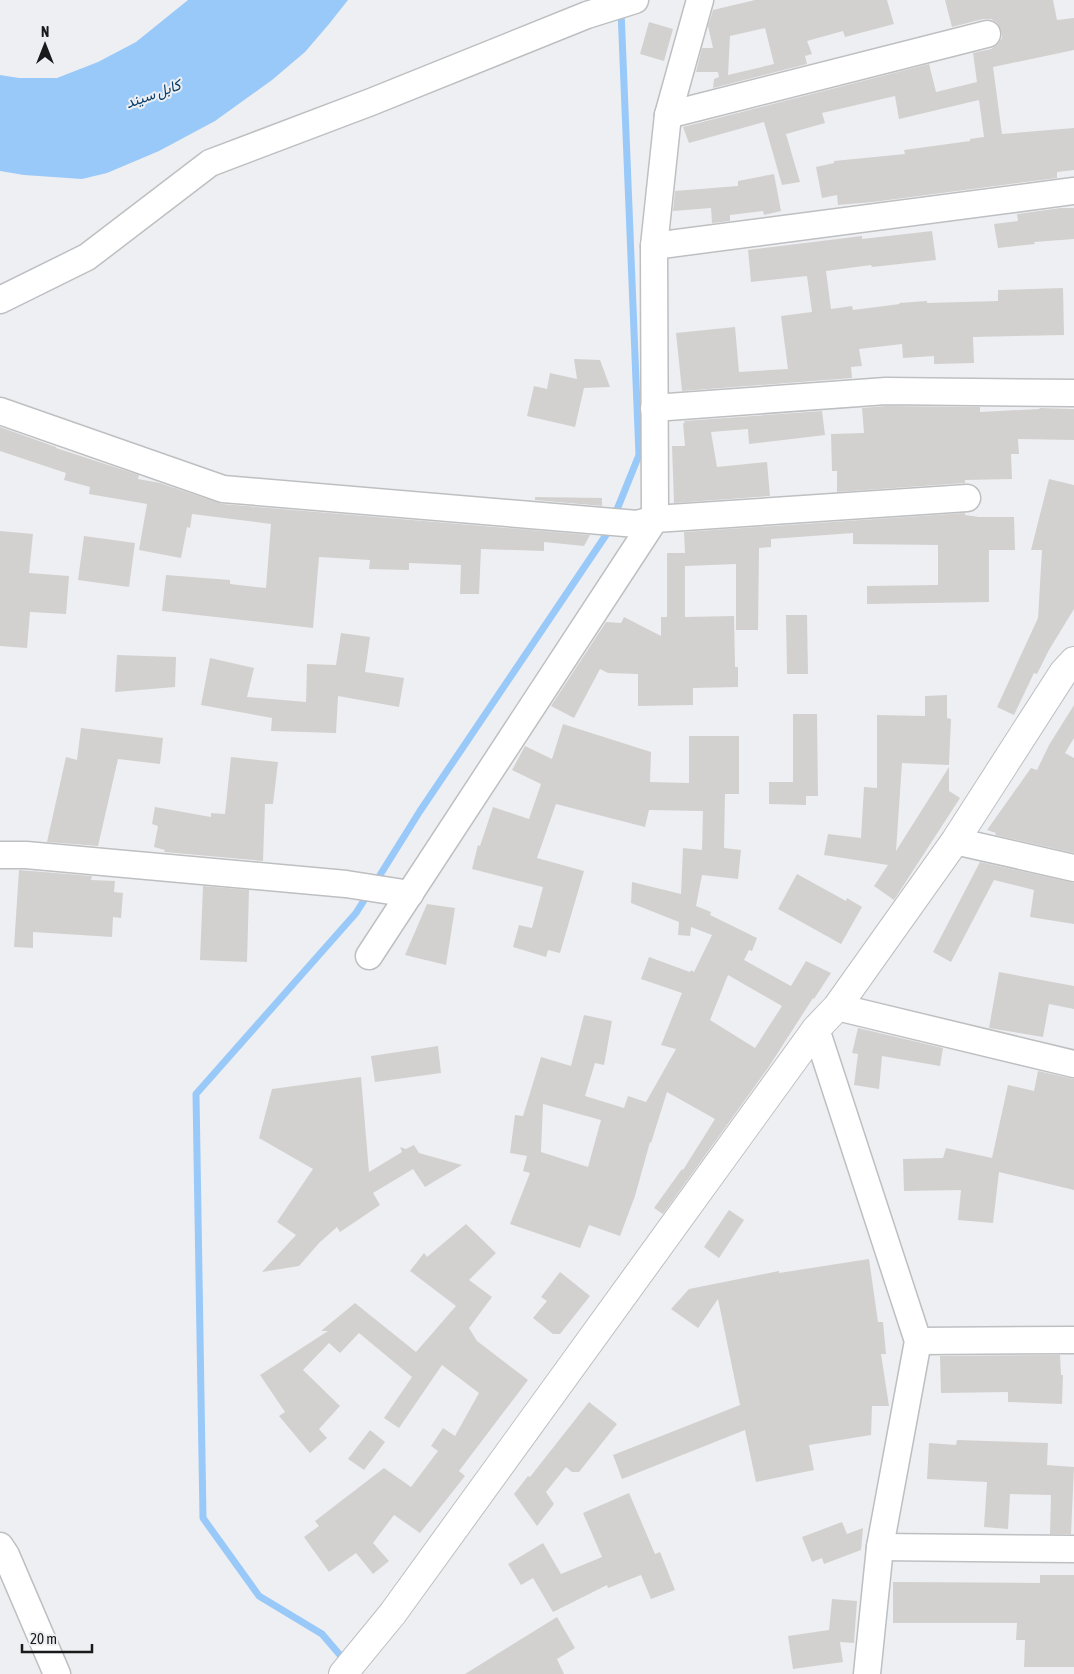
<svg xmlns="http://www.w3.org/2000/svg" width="1074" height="1674" viewBox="0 0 1074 1674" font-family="'Asap Condensed',Vazirmatn,sans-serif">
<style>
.water{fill:#99c9f9}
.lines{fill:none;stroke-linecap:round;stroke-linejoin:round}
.stream{stroke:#99c9f9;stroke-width:7}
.building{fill:#d3d1cf;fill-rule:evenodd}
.minor-casing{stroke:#bdbfc1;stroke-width:29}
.tertiary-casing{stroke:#bdbfc1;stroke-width:30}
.minor{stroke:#fff;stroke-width:26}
.tertiary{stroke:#fff;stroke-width:28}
.labels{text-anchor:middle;stroke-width:4;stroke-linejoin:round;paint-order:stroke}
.water-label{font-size:15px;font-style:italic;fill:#0c406c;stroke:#eeeff2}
</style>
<rect width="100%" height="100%" fill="#eeeff2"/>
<!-- water -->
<path class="water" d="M188 0H348L329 24 305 52 272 80 215 121 159 151 107 173 82 179 24 175 0 171V75L19 78H57L98 62 136 42Z"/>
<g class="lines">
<!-- stream -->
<g class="stream">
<path d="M614 517 639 455 621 10"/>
<path d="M375 883 420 811 606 535 610 527"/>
<path d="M346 1662 322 1634 259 1596 203 1518 196 1094 356 913 368 894"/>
</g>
</g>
<!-- building -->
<g class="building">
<path d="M755 0H887L894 24 845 37 843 31 807 41 812 54 805 56 807 64 713 88 714 79 719 77 718 72H696L702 48H713L708 26 713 10ZM765 28 774 64 728 75 730 36Z"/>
<path d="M945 0H1053L1057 20 1074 18V50L993 67 1002 134 1074 128V170L1057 172V178L873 202 838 205 837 195 822 198 816 167 834 163V161L905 154 904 150 970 141V139L984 137 979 100 899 119 895 96 822 113 825 123 786 134 800 182 782 185 764 122 689 143 683 127 929 64 936 92 977 82 973 53 991 49 997 45 1002 38 1001 30 997 23 991 19H983L952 27Z"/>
<path d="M649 22 673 29 664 61 640 54Z"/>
<path d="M774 174 781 211 764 215 763 211 730 215V221L712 223 711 208 673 211 675 191 738 186V181Z"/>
<path d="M1061 208H1074V239L1034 242 1035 244 998 248 994 224 1018 221 1017 214Z"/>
<path d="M932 231 936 260 872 267 871 265 826 271 831 309 852 306 853 310 900 304 899 303 927 301V303L998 301V290L1063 288 1064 335 973 337 974 363 934 364V356L903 358 902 344 859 349 862 366 851 367 852 378 682 391 676 333 735 327 739 372 788 369 781 316 812 312 807 276 751 282 748 250 862 236V239Z"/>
<path d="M574 359 600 360 610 387 584 388 575 427 527 416 534 386 547 389 550 373 577 379Z"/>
<path d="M886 406 980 407V412L1039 409 1040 408 1074 409V440L1018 439 1019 454H1011L1012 479 965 480V483L837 492V471H832L831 434 864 433 862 408Z"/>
<path d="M822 411 825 435 749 444 748 429 711 432 717 467 767 462 770 496 674 503 672 446H685L683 423H685L684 421Z"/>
<path d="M0 427 56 447V448L139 475 138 479 160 483 222 504 590 535 584 546 544 542V551L481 549 479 594H460L461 565 409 563V570L369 569 370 560 319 557 313 628 162 611 166 575 230 580V584L266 588 271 524 192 514 190 528 187 527 181 558 139 550 147 504 89 494 90 487 64 480 66 473 0 451Z"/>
<path d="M1049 479 1074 485V609L1049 650 1037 674 1034 673 1014 715 997 707 1038 618 1042 550H1031Z"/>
<path d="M535 497 602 498V506L535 500Z"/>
<path d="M965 513V515L979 517H1014L1015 550H989V602L867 604V586L938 585V545L853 544V533L771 539V547L759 548 758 630H736V564L685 566V560V617L734 616 735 667H738V687L693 688V705L638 706V674L608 673 600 669 574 718 551 706 606 622 621 623 624 617 661 636V617H667V553H685L684 532Z"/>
<path d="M0 531 33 534 29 573 69 576 66 614 30 612 27 648 0 646Z"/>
<path d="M84 536 135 543 129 587 78 580Z"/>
<path d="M786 615H807L808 674H787Z"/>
<path d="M341 633 370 637 365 672 404 678 399 707 338 696 336 733 271 731 272 718 201 705 210 658 254 668 247 697 306 702 307 664 336 665Z"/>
<path d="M117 655 176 657 175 687 115 692Z"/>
<path d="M947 695V718L951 719 949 765 902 763 896 851 949 767V791L960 798 894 900 874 886 888 865 824 855 828 834 861 838 864 787 877 788V715L925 716V696Z"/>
<path d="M1074 705V738L1065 753 1074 758V853L995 835 996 833 987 830 1031 768 1037 770 1049 745Z"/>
<path d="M793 714H817L818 796H806V805L769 804V782H793Z"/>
<path d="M563 724 651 752 650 782 689 783V736H739V794H725L724 848 741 850 738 879 702 875 696 906 711 912 710 915 757 938 752 951 749 950 744 960 791 986 806 961 831 973 814 999 813 998 768 1068 663 1214 654 1208 682 1169 683 1170 715 1119 667 1092 651 1143 650 1142 635 1196 620 1236 589 1225 580 1248 510 1224 530 1173 523 1171 527 1156 510 1153 515 1115 523 1116 541 1057 571 1066 584 1015 612 1021 604 1065 595 1063 585 1096 624 1108 628 1096 646 1102 676 1049 661 1045 682 993 641 979 649 957 690 972 691 970 694 972 712 935 691 927 690 936 678 935 679 922 631 903 632 882 681 894 683 848 702 850 703 811 649 810 645 827 556 804 537 858 584 871 560 953 548 950 546 957 513 947 519 925 532 928 543 887 472 869 478 845 480 846 493 807 529 819 541 784 512 770 525 746 552 759ZM728 975 782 1006 755 1048 710 1020ZM543 1104 601 1120 588 1167 541 1152Z"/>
<path d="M81 728 163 738 160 764 118 759 98 846 47 842 66 757 77 760Z"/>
<path d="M231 757 278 762 273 804H265L263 861 164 852 165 850 154 847 158 826 152 824 155 807 211 817V813L225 814Z"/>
<path d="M980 862 1074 883V924L1030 917 1034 890 994 880 951 962 933 952Z"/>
<path d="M19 870 92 876 91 880 115 881 114 892 123 893 121 918 113 917 112 937 33 932V948L14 947Z"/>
<path d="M797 874 846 901 847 898 862 907 841 944 778 909Z"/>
<path d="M203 886 249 890 247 962 200 960Z"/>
<path d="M427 904 455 908 446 965 405 955Z"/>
<path d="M999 972 1074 986V1009L1049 1004 1043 1037 989 1028Z"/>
<path d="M858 1028 943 1048 940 1066 882 1056 879 1089 854 1085 858 1054 852 1053Z"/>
<path d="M438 1046 441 1073 375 1082 371 1056Z"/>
<path d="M1038 1071 1074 1079V1190L999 1172 993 1223 958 1220 961 1190 904 1191 903 1159 943 1158 946 1148 992 1158 1008 1085 1034 1091Z"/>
<path d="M361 1077 369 1172 402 1152 400 1147 406 1149 414 1145 419 1153 462 1165 425 1187 413 1169 373 1193 380 1205 340 1232 337 1227 319 1243 299 1266 262 1272 296 1235 277 1222 313 1169 259 1138 272 1089Z"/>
<path d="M729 1210 744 1220 719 1258 704 1247Z"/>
<path d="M466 1224 496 1253 469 1280 492 1297 469 1328 477 1341 528 1380 459 1471 465 1476 420 1533 394 1515 373 1543 389 1561 373 1574 356 1553 329 1572 304 1537 319 1526 315 1521 384 1468 411 1487 438 1451 431 1446 443 1428 455 1436 479 1393 442 1365 399 1428 384 1418 412 1377 359 1333 340 1353 329 1343 303 1370 340 1406 319 1429 327 1438 310 1453 279 1416 285 1412 260 1375 328 1331H321L355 1303 416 1352 456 1306 410 1271 424 1253 427 1257Z"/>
<path d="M869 1259 878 1322H883L886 1354H881L889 1406H872L871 1435 809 1445 814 1470 756 1482 745 1430 622 1479 613 1455 740 1405 718 1299 698 1328 671 1309 689 1289 779 1271V1273Z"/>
<path d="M560 1272 590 1296 560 1334H553L533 1318 547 1301 541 1297Z"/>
<path d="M1060 1355 1061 1375H1063L1062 1404 1008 1402V1392L941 1393 940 1356Z"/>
<path d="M589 1402 617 1424 579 1472H572L566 1467 546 1492 554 1504 537 1526 514 1494 528 1476 530 1477Z"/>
<path d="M370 1430 385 1442 364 1470 348 1459Z"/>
<path d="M957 1440 1048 1443 1047 1465 1074 1467 1071 1534H1050L1051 1495 1010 1494 1008 1529 984 1527 987 1482 927 1479 929 1443 956 1445Z"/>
<path d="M629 1493 655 1554 660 1552 675 1590 651 1599 641 1575 608 1588 607 1585 553 1612 533 1578 521 1585 508 1564 543 1543 561 1574 602 1557 583 1513Z"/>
<path d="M842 1522 847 1534 863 1528 861 1550 824 1564 822 1558 812 1562 802 1537Z"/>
<path d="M1040 1575H1074V1667H1024L1025 1640H1016L1017 1623H893V1582L1040 1583Z"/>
<path d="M832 1599 857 1601 854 1643 840 1642 843 1662 793 1669 788 1636 829 1630Z"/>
<path d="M557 1617 575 1648 557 1659 564 1674H465Z"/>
</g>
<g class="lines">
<!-- minor casing -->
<g class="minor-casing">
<g id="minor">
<path d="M668 115 987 34"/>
<path d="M654 246 1074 191"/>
<path d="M0 300 87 257 210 163 371 102 587 15 635 0"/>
<path d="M654 408 886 391 1074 393"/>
<path d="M0 411 223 489 637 524 655 519 967 498"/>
<path d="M955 841 1074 868"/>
<path d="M0 855H26L346 884 410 894"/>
<path d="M369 956 655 519 654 246 668 115 700 0"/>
<path d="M837 1007 1074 1064"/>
<path d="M816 1029 918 1341 880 1547 867 1674"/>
<path d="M918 1341 1074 1340"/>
<path d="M0 1546 6 1555 57 1674"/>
<path d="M880 1547 1074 1549"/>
</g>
</g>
<!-- tertiary casing -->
<g class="tertiary-casing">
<path id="tertiary" d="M343 1674 393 1613 816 1029 837 1007 955 841 1063 673 1074 661"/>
</g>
<!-- minor -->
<use href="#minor" class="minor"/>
<!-- tertiary -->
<use href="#tertiary" class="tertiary"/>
</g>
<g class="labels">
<!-- water labels -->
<g class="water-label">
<text transform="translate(153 94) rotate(-20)" y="5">کابل سيند</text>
</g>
</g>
<!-- north arrow -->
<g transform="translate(45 45)" stroke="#eeeff2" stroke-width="4" paint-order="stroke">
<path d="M0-4L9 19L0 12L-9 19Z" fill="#191a1b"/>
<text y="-8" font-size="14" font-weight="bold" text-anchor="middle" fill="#191a1b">N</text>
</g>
<!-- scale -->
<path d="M22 1644v8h70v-8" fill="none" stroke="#191a1b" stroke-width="2.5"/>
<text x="30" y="1644" font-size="15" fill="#191a1b" stroke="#eeeff2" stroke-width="4" paint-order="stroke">20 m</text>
</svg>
